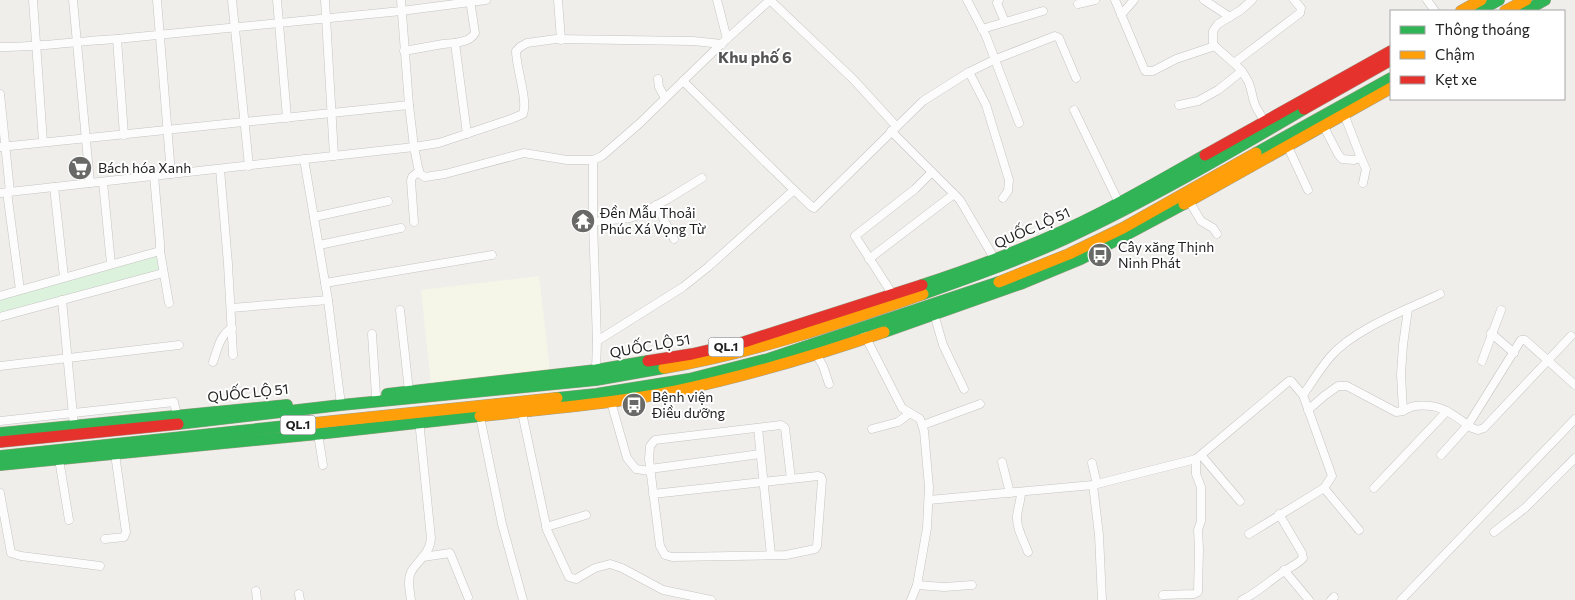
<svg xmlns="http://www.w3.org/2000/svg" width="1575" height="600" viewBox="0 0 1575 600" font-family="Commissioner,sans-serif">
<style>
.commercial{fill:#ebe1dd}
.education{fill:#f5f6e8}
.park{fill:#dcf2dd}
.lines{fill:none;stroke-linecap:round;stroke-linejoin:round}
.street-casing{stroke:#c5c4c2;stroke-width:9}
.fast-casing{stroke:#a39d89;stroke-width:12}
.slow-casing{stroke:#a39d89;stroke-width:12}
.jam-casing{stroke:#a39d89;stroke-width:12}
.street{stroke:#fdfcfc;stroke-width:8}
.fast{stroke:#30b455;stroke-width:11}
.slow{stroke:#ff9f0a;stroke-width:11}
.jam{stroke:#e5322d;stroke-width:11}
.labels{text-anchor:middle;stroke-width:4;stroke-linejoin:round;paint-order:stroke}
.shield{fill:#fff;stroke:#646464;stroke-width:1}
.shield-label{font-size:12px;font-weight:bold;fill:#212121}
.poi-label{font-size:14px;fill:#212121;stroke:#fff;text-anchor:start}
.street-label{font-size:14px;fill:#212121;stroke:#fff}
.quarter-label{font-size:16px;font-weight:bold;fill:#545454;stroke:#fff}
</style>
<rect width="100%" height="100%" fill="#efeeea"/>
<!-- commercial -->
<path class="commercial" d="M85 158 88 181 76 182 74 159Z"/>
<!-- education -->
<path class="education" d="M539 276 550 371 431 385 421 290Z"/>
<!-- park -->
<path class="park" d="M158 254 160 271 0 315V298Z"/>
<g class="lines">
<!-- street casing -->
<g class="street-casing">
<g id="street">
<path d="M33 0 43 142"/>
<path d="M73 0 90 183"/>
<path d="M157 0 171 174"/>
<path d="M232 0 249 166"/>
<path d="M277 0 287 118"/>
<path d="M325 0 334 156"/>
<path d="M401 0 409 105 414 147 418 167 420 174 425 177 445 174 524 153 567 160H593L602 156 640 123 719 46 770 0"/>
<path d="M558 0 561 40"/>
<path d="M717 0 727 39"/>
<path d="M770 0 854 80 896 126"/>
<path d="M967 0 986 36 1019 123"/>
<path d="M999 0 997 3 1005 22"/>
<path d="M1115 0 1145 71H1153L1176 59 1215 46"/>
<path d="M1204 0 1230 17"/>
<path d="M1252 0 1241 10 1218 24 1213 31V44C1225 57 1240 65 1248 81 1252 89 1252 99 1256 107 1259 113 1264 118 1264 125"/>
<path d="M1427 0 1435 11"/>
<path d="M1078 4 1095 0"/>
<path d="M1121 15 1134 0"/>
<path d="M982 29 1043 11"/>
<path d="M117 39 124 135"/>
<path d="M0 47C39 47 78 41 117 39L401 11 486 0"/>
<path d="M404 51 443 44 455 43"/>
<path d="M1234 63 1300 13 1301 8 1294 0"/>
<path d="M969 72 986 105 1009 180 1008 191 1003 198"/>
<path d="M658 79 659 87 665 98"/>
<path d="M683 81 794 190 812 207 814 208 923 101 969 72 996 59 1055 36 1059 38 1076 78"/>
<path d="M0 94 10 192"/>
<path d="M1179 105 1198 101 1218 90 1242 71"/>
<path d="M1074 110 1120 205"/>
<path d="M1344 114 1361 158"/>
<path d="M1323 125 1338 154 1342 159 1354 160 1361 158 1366 169 1363 183"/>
<path d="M891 131 960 200 997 263"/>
<path d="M467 134 455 43C464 41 470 41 475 33L470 0"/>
<path d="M1287 145 1308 190"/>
<path d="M0 147 409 105"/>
<path d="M304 159 328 300 341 405"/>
<path d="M593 160V222L597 341 596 370"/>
<path d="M220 169 228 264 233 355"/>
<path d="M154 176 160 243V251L169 303"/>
<path d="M103 182 111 264"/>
<path d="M54 187 64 277"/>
<path d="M7 192 20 290"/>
<path d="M0 193 414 147 439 143 511 119 523 114C528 99 516 68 516 51L520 47 527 43 556 39 693 41 722 44"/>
<path d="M1189 201 1201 221 1213 228 1217 234"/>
<path d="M656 205 674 239"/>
<path d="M314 217 388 201"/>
<path d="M414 222 411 181 412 177 419 171"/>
<path d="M593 222 630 218 636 216 668 199 702 178"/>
<path d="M319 245 401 228"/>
<path d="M869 259 954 194"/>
<path d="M325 283 492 255"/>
<path d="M893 295 855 236 915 189 932 172"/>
<path d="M0 296 160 251"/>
<path d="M62 300 74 426"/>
<path d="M231 308 328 300"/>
<path d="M400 310 409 391"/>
<path d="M934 314 943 345 964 389"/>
<path d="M0 317 163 273"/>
<path d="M1491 333 1514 353"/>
<path d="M372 334 376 395"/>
<path d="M864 334 902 408 920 419 924 431 929 487 927 528 917 585 911 600"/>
<path d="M597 341 683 287 708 267 794 190"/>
<path d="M816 354 823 366 829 384"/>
<path d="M1482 361 1501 310"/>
<path d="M213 362C217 351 220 334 232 328"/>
<path d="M0 366 179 345"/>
<path d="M1303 395C1312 382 1320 369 1330 357 1354 329 1406 310 1440 294"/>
<path d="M611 402 627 458 636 469 650 471"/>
<path d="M521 408 547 530 569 577 576 579 595 568 610 564 622 568 663 590 711 600"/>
<path d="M1308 410 1324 396 1338 386H1347L1396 412C1404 412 1408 407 1415 406 1441 403 1452 414 1472 428L1478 430 1484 428 1571 336"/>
<path d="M1403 411 1401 374 1403 345 1408 309"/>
<path d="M479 412 502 524 523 600"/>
<path d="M0 421 174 402 177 416"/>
<path d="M923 425 980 404"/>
<path d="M758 428 771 555"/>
<path d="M872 429 898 422 910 413"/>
<path d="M318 434 323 465"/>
<path d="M1201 455 1240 501"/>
<path d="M1441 455 1468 425 1521 340H1525L1575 385"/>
<path d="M59 459 69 520"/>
<path d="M1002 462 1010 493"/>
<path d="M1092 463 1097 484"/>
<path d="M650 469 760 454"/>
<path d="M1093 485 1099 535 1102 600"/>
<path d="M1324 488 1359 530"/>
<path d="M1374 488 1447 411"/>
<path d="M1021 492C1021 500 1018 507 1017 516 1016 528 1024 541 1028 552"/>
<path d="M0 493 11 553 21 556 100 566"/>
<path d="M653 494 818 476 821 477 822 480 817 546 815 549 786 555 672 557 665 555 660 546 649 459 650 446 655 440 781 425 785 428 791 479"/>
<path d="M929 500 1093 485 1196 459 1289 381H1291L1303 395 1332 476 1324 488 1249 534"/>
<path d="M546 527 586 515"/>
<path d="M1494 532 1525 508 1575 458"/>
<path d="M105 539 124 537 126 532 115 454"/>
<path d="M423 557 450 553 468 597"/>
<path d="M1284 570 1309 600"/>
<path d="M917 585 944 587 972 585"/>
<path d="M256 591 257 600"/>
<path d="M299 594 300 600"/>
<path d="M1163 595 1194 594 1198 592 1199 549 1198 530 1201 521V487L1196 474V459"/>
<path d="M411 600C410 592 407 580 411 572 418 560 430 554 431 538L419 420"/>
<path d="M1242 600C1257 593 1269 581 1283 572 1290 567 1298 564 1303 558L1302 553 1279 514"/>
<path d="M1331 600 1334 597"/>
<path d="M1401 600 1575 419"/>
</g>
</g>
<!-- fast casing -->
<g class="fast-casing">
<g id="fast">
<path d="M1479 11 1499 0"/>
<path d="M1525 11 1545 0"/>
<path d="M1256 153 1391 78"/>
<path d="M922 285C983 265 1044 242 1102 212 1137 194 1171 174 1205 155"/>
<path d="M923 294C971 277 1019 260 1065 239 1147 201 1226 155 1304 109"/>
<path d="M884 332 1023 283 1081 259 1184 204"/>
<path d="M387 394 596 370 648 361"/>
<path d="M557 398 596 394 689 379 768 359 999 282"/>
<path d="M178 424 341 405 596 380 664 368"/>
<path d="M0 433 287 405"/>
<path d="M0 456 315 423"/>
<path d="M0 465 318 434 480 416"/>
</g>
</g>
<!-- slow casing -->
<g class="slow-casing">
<g id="slow">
<path d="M1461 11 1481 0"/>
<path d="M1505 11 1526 0"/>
<path d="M1184 204 1391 88"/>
<path d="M999 282 1069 254 1123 228 1256 153"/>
<path d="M664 368C753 353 838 324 923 294"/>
<path d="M480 416C545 409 611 404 676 391 746 376 817 355 884 332"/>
<path d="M315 423 557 398"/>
</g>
</g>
<!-- jam casing -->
<g class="jam-casing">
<g id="jam">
<path d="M1304 109 1391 60"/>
<path d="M1205 155 1391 51"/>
<path d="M648 361 692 354 744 342 922 285"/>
<path d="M0 442 178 424"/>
</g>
</g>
<!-- street -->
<use href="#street" class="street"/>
<!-- fast -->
<use href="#fast" class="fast"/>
<!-- slow -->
<use href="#slow" class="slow"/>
<!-- jam -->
<use href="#jam" class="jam"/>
</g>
<!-- icons -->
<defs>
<g id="supermarket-disc" transform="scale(1.25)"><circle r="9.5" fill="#696967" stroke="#fff"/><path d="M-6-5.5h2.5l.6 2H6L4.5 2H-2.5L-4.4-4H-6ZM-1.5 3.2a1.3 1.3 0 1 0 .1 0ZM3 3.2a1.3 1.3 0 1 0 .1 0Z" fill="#fff"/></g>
<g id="temple-disc" transform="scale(1.25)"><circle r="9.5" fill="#696967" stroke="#fff"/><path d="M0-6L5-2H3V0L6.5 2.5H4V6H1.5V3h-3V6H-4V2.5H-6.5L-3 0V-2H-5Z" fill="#fff"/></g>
<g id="bus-disc" transform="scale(1.25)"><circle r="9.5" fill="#696967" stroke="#fff"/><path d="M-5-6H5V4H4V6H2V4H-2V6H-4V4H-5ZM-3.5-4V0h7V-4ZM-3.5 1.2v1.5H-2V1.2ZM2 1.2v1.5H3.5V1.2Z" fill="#fff"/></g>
</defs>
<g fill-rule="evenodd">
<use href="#supermarket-disc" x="80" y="168"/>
<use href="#temple-disc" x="583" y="221"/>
<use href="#bus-disc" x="1100" y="255"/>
<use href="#bus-disc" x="634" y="405"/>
</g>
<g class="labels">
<!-- shield labels -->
<g class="shield">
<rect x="708.5" y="337.5" width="35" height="19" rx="4"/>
<rect x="280.5" y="415.5" width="35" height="19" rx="4"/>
</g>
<g class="shield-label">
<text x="726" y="351">QL.1</text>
<text x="298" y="429">QL.1</text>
</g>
<!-- poi labels -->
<g class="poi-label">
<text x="98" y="173">Bách hóa Xanh</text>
<text x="600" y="218">Đền Mẫu Thoải<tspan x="600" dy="16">Phúc Xá Vọng Từ</tspan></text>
<text x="1118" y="252">Cây xăng Thịnh<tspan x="1118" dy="16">Ninh Phát</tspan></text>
<text x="652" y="402">Bệnh viện<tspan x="652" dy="16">Điều dưỡng</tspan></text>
</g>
<!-- street labels -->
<g class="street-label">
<text transform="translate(1032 228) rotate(-24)" y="5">QUỐC LỘ 51</text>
<text transform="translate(650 346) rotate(-10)" y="5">QUỐC LỘ 51</text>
<text transform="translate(248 393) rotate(-6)" y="5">QUỐC LỘ 51</text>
</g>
<!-- quarter labels -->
<g class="quarter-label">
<text x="755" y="63">Khu phố 6</text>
</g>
</g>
<!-- legend -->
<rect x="1390" y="10" width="175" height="90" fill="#ffffff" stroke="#a6a6a6"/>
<rect x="1400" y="26" width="25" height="8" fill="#30b455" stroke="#a6a6a6"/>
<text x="1435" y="35" font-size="15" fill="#212121">Thông thoáng</text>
<rect x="1400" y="51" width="25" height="8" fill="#ff9f0a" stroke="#a6a6a6"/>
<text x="1435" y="60" font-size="15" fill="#212121">Chậm</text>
<rect x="1400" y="76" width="25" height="8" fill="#e5322d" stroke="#a6a6a6"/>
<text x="1435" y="85" font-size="15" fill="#212121">Kẹt xe</text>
</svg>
